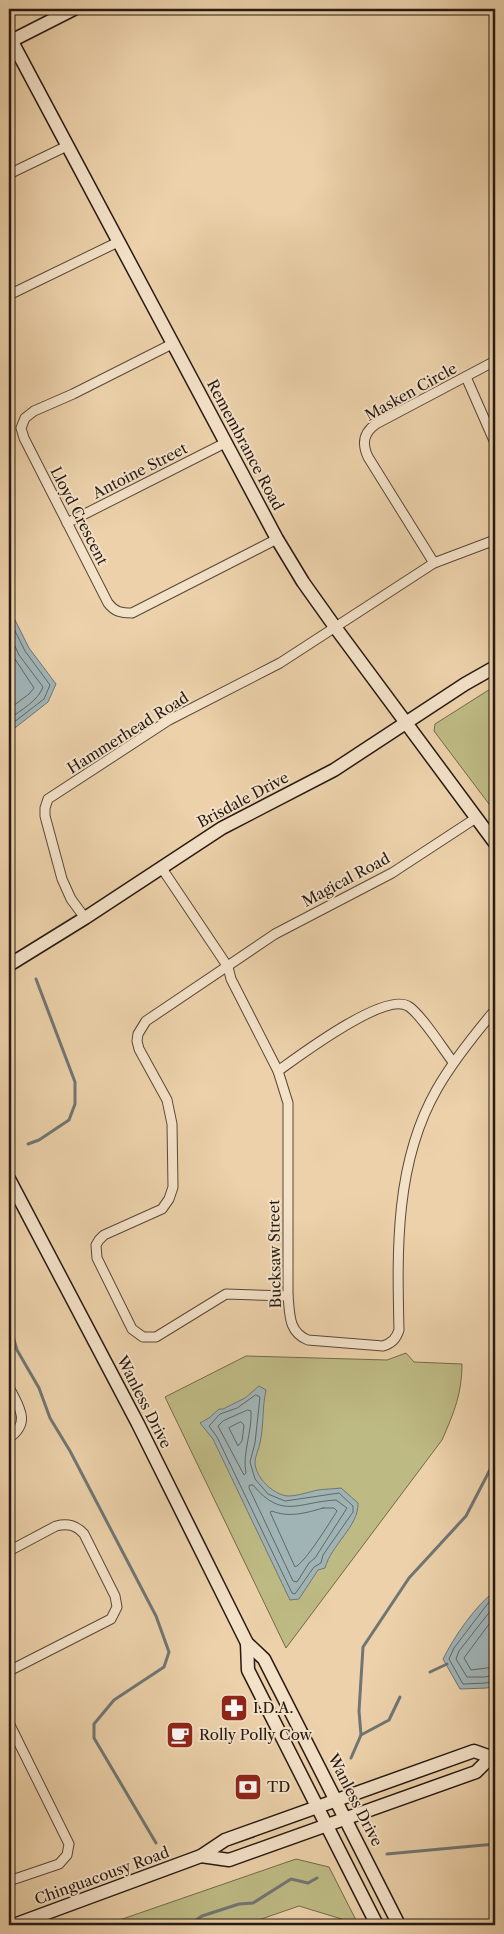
<svg xmlns="http://www.w3.org/2000/svg" width="504" height="1934" viewBox="0 0 504 1934" font-family="'Libre Caslon Text',serif">
<style>
.green{fill:#beba84;stroke:#726a4a}
.water{fill:#a0b4b6;stroke:#707674}
.lines{fill:none;stroke-linecap:round;stroke-linejoin:round}
.shore{stroke:#646764;stroke-width:1}
.stream{stroke:#707674;stroke-width:3}
.street-casing{stroke:#584837;stroke-width:11}
.secondary-casing{stroke:#271a11;stroke-width:15}
.street{stroke:#f3e1c8;stroke-width:9}
.secondary{stroke:#f3e1c8;stroke-width:12}
.labels{text-anchor:middle;stroke-width:4;stroke-linejoin:round;paint-order:stroke}
.street-label{font-size:15px;fill:#271a11;stroke:#f3e1c8}
.poi-label{font-size:15px;fill:#271a11;stroke:#f3e1c8;text-anchor:start}
</style>
<rect width="100%" height="100%" fill="#ecd1aa"/>
<filter id="stains"><feTurbulence type="fractalNoise" baseFrequency=".004" numOctaves="4"/><feColorMatrix values="0 0 0 0 .2 0 0 0 0 .09 0 0 0 0 .02 0 0 0 .5 -.17"/></filter>
<radialGradient id="worn" r=".72"><stop offset=".6" stop-color="#630" stop-opacity="0"/><stop offset="1" stop-color="#630" stop-opacity=".3"/></radialGradient>
<!-- green -->
<g class="green">
<path d="M495 686V812L434 731 435 724Z"/>
<path d="M406 1353 414 1362 462 1364C462 1393 454 1413 442 1440L286 1648 165 1397 246 1356 387 1360Z"/>
<path d="M296 1859 329 1867 358 1924 299 1906 244 1925H105Z"/>
</g>
<!-- water -->
<g class="water">
<path d="M9 608 29 648 56 684 48 702 11 731H9Z"/>
<path d="M259 1386 266 1390C262 1408 264 1425 260 1443 259 1449 255 1456 255 1462 255 1477 273 1495 288 1496 298 1496 308 1492 318 1490 325 1489 333 1489 341 1488L358 1503C359 1526 331 1545 325 1568L318 1570 299 1599 290 1600 213 1439 200 1423 209 1418 219 1409H223L245 1398Z"/>
<path d="M495 1591V1685L487 1688 460 1689 443 1659C454 1637 475 1606 495 1591Z"/>
</g>
<g class="lines">
<!-- shore -->
<g class="shore">
<path d="M9 619 25 651 50 685 44 699 9 726"/>
<path d="M9 633 19 655 43 687C38 701 21 710 9 719"/>
<path d="M9 650 34 688 29 694 9 709"/>
<path d="M256 1395 260 1397 255 1443 250 1462 255 1479 268 1494 285 1501 339 1493 353 1506V1512L323 1555 321 1563 314 1567 295 1594 292 1593 217 1437 209 1426 220 1414 237 1408Z"/>
<path d="M248 1410 251 1411C252 1433 242 1454 246 1473L244 1475 218 1426 223 1421Z"/>
<path d="M241 1422 244 1425 242 1441 238 1446 229 1428Z"/>
<path d="M250 1485H253C282 1520 298 1502 336 1500L347 1508 315 1558 309 1563 297 1582 293 1581 249 1488Z"/>
<path d="M323 1508H334L337 1511C330 1522 305 1563 295 1567L270 1512 272 1511C289 1518 306 1513 323 1508Z"/>
<path d="M495 1597 489 1602 454 1648 449 1659 463 1684 486 1683 495 1681"/>
<path d="M495 1605 459 1651 456 1659 467 1677H485L495 1675"/>
<path d="M495 1616 464 1658 471 1670 495 1667"/>
</g>
<!-- stream -->
<g class="stream">
<path d="M9 915 13 928"/>
<path d="M28 1144 39 1140 69 1120 75 1104V1082L36 979"/>
<path d="M9 1327 12 1333 17 1350 39 1388 50 1418 70 1451 156 1616 169 1652 164 1667 114 1700 94 1724V1738L156 1843"/>
<path d="M430 1672 447 1664"/>
<path d="M361 1735 389 1720 400 1697"/>
<path d="M351 1758 361 1735 359 1711 363 1647 409 1578 466 1516 495 1460"/>
<path d="M387 1854 495 1844"/>
<path d="M177 1925 181 1921 193 1922 202 1916 239 1904 253 1903 291 1879 308 1883 317 1878"/>
</g>
<!-- street casing -->
<g class="street-casing">
<g id="street">
<path d="M9 174 67 146"/>
<path d="M9 295 118 242"/>
<path d="M172 344 73 394 34 411 25 418 21 428 24 438 108 603C115 612 121 613 132 613L277 539"/>
<path d="M466 377 495 443"/>
<path d="M67 523 225 443"/>
<path d="M434 563 368 457C362 444 363 433 376 424L495 361"/>
<path d="M161 867 228 967 231 979 278 1071 288 1103V1296C290 1314 288 1332 308 1340L383 1346C392 1343 396 1339 399 1330 397 1249 395 1162 437 1089 453 1061 474 1035 495 1010"/>
<path d="M85 918 71 899 62 879 45 816V808L48 799 169 720 280 663 434 563 495 540"/>
<path d="M278 1071C299 1056 384 992 408 1006 421 1014 443 1049 453 1062"/>
<path d="M288 1296 226 1294 156 1337H143L132 1329 97 1258 96 1245 99 1240 104 1235 162 1209 169 1199 173 1187 172 1124 167 1100 139 1049 137 1041 138 1034 146 1021 275 934 392 873 476 818"/>
<path d="M9 1387C18 1406 32 1422 9 1438"/>
<path d="M9 1551 56 1526C68 1523 76 1525 84 1534L115 1596 117 1607 111 1619 9 1671"/>
<path d="M9 1723 69 1844 67 1855 59 1864 9 1881"/>
</g>
</g>
<!-- secondary casing -->
<g class="secondary-casing">
<g id="secondary">
<path d="M9 36 277 539 303 582 335 627 495 843"/>
<path d="M9 42 74 9"/>
<path d="M9 965 85 918 222 828 334 770 465 684 495 667"/>
<path d="M9 1179 138 1424 247 1643 264 1659 399 1925"/>
<path d="M247 1643 248 1670 377 1925"/>
<path d="M201 1856 229 1860 476 1772 491 1757 495 1756"/>
<path d="M14 1925 201 1856 225 1840 474 1751 491 1757"/>
</g>
</g>
<!-- street -->
<use href="#street" class="street"/>
<!-- secondary -->
<use href="#secondary" class="secondary"/>
</g>
<!-- icons -->
<defs>
<g id="pharmacy-square" transform="scale(1.4375)"><rect x="-9" y="-9" width="18" height="18" rx="4" fill="#8f2418" stroke="#f3e1c8"/><path d="M-2-6h4v4h4v4h-4v4h-4v-4h-4v-4h4Z" fill="#fff"/></g>
<g id="cafe-square" transform="scale(1.4375)"><rect x="-9" y="-9" width="18" height="18" rx="4" fill="#8f2418" stroke="#f3e1c8"/><path d="M-5.5-4.5H6V0H3Q3 3.5 0 3.5H-2.5Q-5.5 3.5-5.5 0ZM3-3.2v2h1.7v-2ZM-6 4.5H4V6H-6Z" fill="#fff"/></g>
<g id="bank-square" transform="scale(1.4375)"><rect x="-9" y="-9" width="18" height="18" rx="4" fill="#8f2418" stroke="#f3e1c8"/><path d="M-6-4H6V4H-6ZM0-2.3a2.3 2.3 0 1 0 0 4.6a2.3 2.3 0 1 0 0-4.6Z" fill="#fff"/></g>
</defs>
<g fill-rule="evenodd">
<use href="#pharmacy-square" x="234" y="1708"/>
<use href="#cafe-square" x="180" y="1735"/>
<use href="#bank-square" x="248" y="1787"/>
</g>
<g class="labels">
<!-- street labels -->
<g class="street-label">
<text transform="translate(411 392) rotate(-29)" y="5">Masken Circle</text>
<text transform="translate(245 445) rotate(62)" y="5">Remembrance Road</text>
<text transform="translate(140 471) rotate(-27)" y="5">Antoine Street</text>
<text transform="translate(79 516) rotate(63)" y="5">Lloyd Crescent</text>
<text transform="translate(128 733) rotate(-32)" y="5">Hammerhead Road</text>
<text transform="translate(243 800) rotate(-28)" y="5">Brisdale Drive</text>
<text transform="translate(346 880) rotate(-28)" y="5">Magical Road</text>
<text transform="translate(275 1254) rotate(-91)" y="5">Bucksaw Street</text>
<text transform="translate(144 1402) rotate(63)" y="5">Wanless Drive</text>
<text transform="translate(355 1800) rotate(63)" y="5">Wanless Drive</text>
<text transform="translate(102 1876) rotate(-20)" y="5">Chinguacousy Road</text>
</g>
<!-- poi labels -->
<g class="poi-label">
<text x="253" y="1713">I.D.A.</text>
<text x="199" y="1740">Rolly Polly Cow</text>
<text x="267" y="1792">TD</text>
</g>
</g>
<!-- margin -->
<rect width="504" height="1934" fill="none" stroke="#ecd1aa" stroke-width="30"/>
<rect x="10" y="10" width="484" height="1914" fill="none" stroke="#271a11" stroke-width="2.5"/>
<rect x="15" y="15" width="474" height="1904" fill="none" stroke="#271a11"/>
<rect width="100%" height="100%" filter="url(#stains)"/>
<rect width="100%" height="100%" fill="url(#worn)"/>
</svg>
